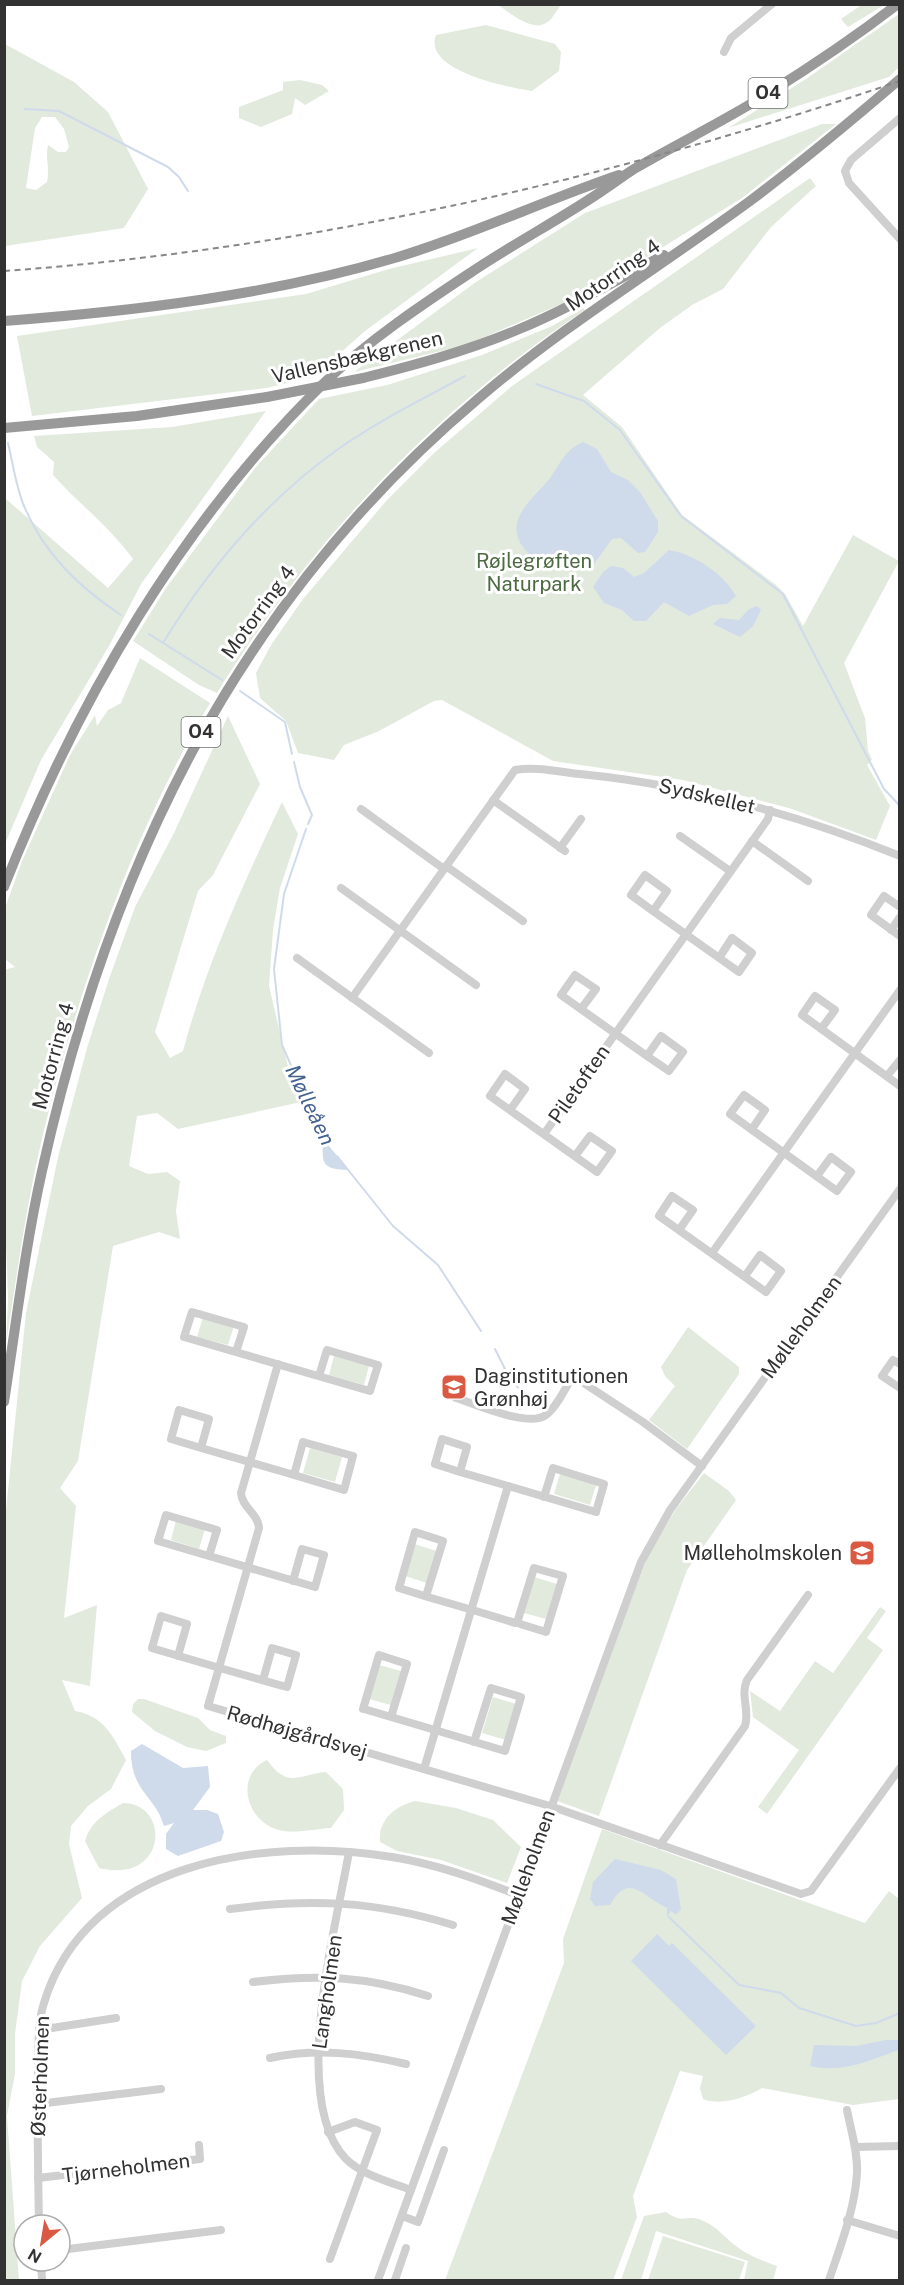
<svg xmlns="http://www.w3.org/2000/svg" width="904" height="2285" viewBox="0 0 904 2285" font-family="'Public Sans',sans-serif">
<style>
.green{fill:#e2eade;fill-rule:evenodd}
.water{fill:#cfdaeb}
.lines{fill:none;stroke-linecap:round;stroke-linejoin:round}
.stream{stroke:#cfdaeb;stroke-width:2}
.minor{stroke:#cfcfcf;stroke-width:8}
.highway{stroke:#999;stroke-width:10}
.rail{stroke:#878787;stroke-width:2;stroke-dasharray:6 4.5;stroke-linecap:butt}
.highway-bridge{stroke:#999;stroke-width:10}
.labels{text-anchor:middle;stroke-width:6;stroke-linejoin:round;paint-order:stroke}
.shield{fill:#fff;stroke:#707070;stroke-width:1.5}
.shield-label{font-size:18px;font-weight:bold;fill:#323232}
.street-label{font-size:20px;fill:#323232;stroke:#fff}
.park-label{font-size:20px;fill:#4c6b41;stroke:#fff}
.poi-label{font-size:20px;fill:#323232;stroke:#fff;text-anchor:start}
.water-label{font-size:21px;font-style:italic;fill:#446290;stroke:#fff}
</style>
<rect width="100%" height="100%" fill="#fff"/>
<!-- green -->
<g class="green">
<path d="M863 4 884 5 848 27 841 19Z"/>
<path d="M498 5H561C557 10 552 20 546 23 532 32 509 12 498 5Z"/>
<path d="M899 14V67L889 77 728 128 806 79Z"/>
<path d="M486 25 555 44 561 52 559 71 532 91C510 88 422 71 436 35Z"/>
<path d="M5 44 74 82 108 112 148 189 124 228 5 246ZM42 117H55L64 129 69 147 66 152H58L48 145C45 159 50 168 47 182L36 190 26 188 35 128Z"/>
<path d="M300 80 322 85 329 91 305 105 295 98 292 114 261 127 239 118V107L283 90V82Z"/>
<path d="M822 124H836L742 198 594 290 466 345 354 372 476 282 585 213Z"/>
<path d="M810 178 816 186 771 227 723 289 692 305 660 328 583 395 622 427 682 515 776 585 785 594 803 626 853 535 899 561 844 663 865 718 868 751 872 760 867 765 890 806 876 840 792 809 683 780 553 761 442 700 434 701 379 731 344 745 334 760 298 753 286 721 260 698 256 673 271 645 303 599 387 500 434 453 512 386Z"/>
<path d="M478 248 365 331 313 377 267 388 32 416 17 336 306 294 389 269Z"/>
<path d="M584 308 585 310C435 409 311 541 217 693L199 685 133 641 166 588 255 468 319 399 387 385 482 355 552 326Z"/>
<path d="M266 411 141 584 109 646 41 760 5 844V498L108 588 133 559C110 527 79 504 53 475L54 462 37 447 34 436 172 427Z"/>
<path d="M140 658 210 703C132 835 81 981 44 1130 27 1201 17 1273 6 1345L8 1299 4 1191V970L15 967 5 959V908L22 861 70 755 95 715 97 726 108 710 121 703Z"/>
<path d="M228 716 260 784 213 875 198 891 155 1032 170 1058 183 1051C206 965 244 882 282 802L298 834 280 888 273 930 269 986 290 1075 301 1102 178 1129 157 1113 137 1116 129 1166 148 1174 167 1172 180 1181 176 1211 180 1239 159 1232 113 1246 78 1461 60 1488 76 1506 64 1618 97 1605 90 1686 62 1680 75 1711C104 1716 113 1736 126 1760L111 1789 88 1806 71 1826 69 1844 82 1898 40 1946 22 1981 15 2034V2074L7 2116 19 2280H5L4 1530 26 1313 58 1157 87 1048 109 979 135 907 174 833Z"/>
<path d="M203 1317 234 1326 228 1345 197 1337Z"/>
<path d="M688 1327 739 1367V1374L687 1449 649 1420 675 1386 665 1376 661 1367Z"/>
<path d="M334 1356 369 1366 364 1385 329 1375Z"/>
<path d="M310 1448 342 1457 335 1482 303 1473Z"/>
<path d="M704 1473 729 1491 736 1500 687 1570 599 1816 557 1801 648 1555 676 1509Z"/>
<path d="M560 1474 596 1485 590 1505 554 1494Z"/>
<path d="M176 1520 205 1529 199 1549 171 1540Z"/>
<path d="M414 1544 437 1551 427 1583 405 1576Z"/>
<path d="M531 1576 560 1585 550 1620 520 1612Z"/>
<path d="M880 1607 886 1611 867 1638 883 1650 767 1814 758 1807 799 1750 753 1717 750 1691 780 1711 815 1661 833 1673Z"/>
<path d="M379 1665 401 1671 391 1705 369 1699Z"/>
<path d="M493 1697 516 1704 506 1740 482 1733Z"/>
<path d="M138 1699H144L198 1718 210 1730 226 1736V1743L206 1751 187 1747 155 1731 132 1712 133 1704Z"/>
<path d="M267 1760C289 1790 298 1774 326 1772L343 1789 344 1810 331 1828C316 1829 293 1834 279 1830 246 1822 234 1775 267 1760Z"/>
<path d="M415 1801 456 1808 493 1820 521 1847 507 1883 441 1860 397 1851 380 1842C378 1820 395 1806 415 1801Z"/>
<path d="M123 1803C171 1803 168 1885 99 1868L85 1841C91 1821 106 1813 123 1803Z"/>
<path d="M602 1829 865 1923 889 1891 899 1899V2099L853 2105 762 2088C746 2098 720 2106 703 2099L700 2088 703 2076 680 2071 633 2196 637 2217 613 2280H445L564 1963 563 1939Z"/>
<path d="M666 2212C685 2225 686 2214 701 2220 714 2225 721 2233 731 2242 745 2254 760 2260 777 2266L773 2280H744L748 2261 656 2231 641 2280H621L644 2216Z"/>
<path d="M663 2236 745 2262 739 2280H648Z"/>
</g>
<!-- water -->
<g class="water">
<path d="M583 442 597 449 611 472 628 480 640 492 658 521V532L645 552 638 553 621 538 612 539 594 564 582 571C578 568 574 565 570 563 557 557 539 565 527 552 499 521 534 499 550 478 561 462 565 450 583 442Z"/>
<path d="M669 550C694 554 724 574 736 596L727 604 713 605 689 616 664 602 646 621H634L622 610 604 603 593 587 603 572 611 566 623 568 634 577 644 573Z"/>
<path d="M757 606 761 610 753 626 740 637 713 624 720 618 739 620 749 609Z"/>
<path d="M323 1139 349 1170C321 1169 322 1164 323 1139Z"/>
<path d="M142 1744 183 1768 208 1766 210 1787 193 1810H207L218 1814 224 1832 221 1841 178 1856 166 1849V1834L174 1823 164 1826C155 1795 131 1792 131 1751Z"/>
<path d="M615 1859 661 1870 676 1879 681 1909 676 1915 671 1911 667 1917V1908C643 1897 629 1871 610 1905L595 1906 590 1899 593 1882Z"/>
<path d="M657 1934 669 1946 672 1943 756 2026 726 2055 631 1961Z"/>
<path d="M886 2040H899V2050C869 2060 843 2074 810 2066L814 2045 856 2046Z"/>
</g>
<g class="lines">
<!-- stream -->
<g class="stream">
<path d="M25 109 59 111 168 167 179 177 188 191"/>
<path d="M536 384 584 401 620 430 681 516 783 594 884 789 900 806"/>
<path d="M8 443C13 464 16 487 24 506 44 554 79 587 121 615"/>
<path d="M149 634 222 680"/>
<path d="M163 643C210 566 267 499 341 447 380 420 423 399 465 376"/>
<path d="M240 691 285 722 292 754"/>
<path d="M294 762 300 787 312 815 308 824"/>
<path d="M306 829 284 894 274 969 282 1045 324 1140"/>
<path d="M337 1156 393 1226 438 1265 481 1331"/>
<path d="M495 1349 506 1371 524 1396 520 1409"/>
<path d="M669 1917 739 1985 781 1993 799 2008 856 2026 876 2023 900 2013"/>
</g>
<!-- minor -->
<g class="minor">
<path d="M724 52 731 38 772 4"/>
<path d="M900 118 851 160 845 171 849 183 900 239"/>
<path d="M493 800 565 851"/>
<path d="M361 809 444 869"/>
<path d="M680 836 730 871"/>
<path d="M752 841 808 881"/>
<path d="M560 848 581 819"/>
<path d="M446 866 523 921"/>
<path d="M341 888 476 985"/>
<path d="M900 907 884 896 871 915 900 936"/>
<path d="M653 911 631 895 645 875 667 891 653 911 739 972 752 953 732 938 719 958"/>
<path d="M891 930 900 917"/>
<path d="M297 958 429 1053"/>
<path d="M352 998 515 770C536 766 559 772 580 774 690 785 797 814 900 856"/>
<path d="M581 1009 596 989 575 975 561 995 647 1056 661 1036 683 1052 669 1071 647 1056"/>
<path d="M821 1029 835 1010 815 996 802 1015 900 1086"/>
<path d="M887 1076 900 1060"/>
<path d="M510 1110 525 1089 505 1074 490 1096 597 1172 612 1151 590 1136 575 1156"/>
<path d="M752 1129 765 1110 744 1095 730 1114 837 1191 851 1172 831 1157 817 1176"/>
<path d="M544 1134 768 819 770 810"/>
<path d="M679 1230 693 1210 672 1196 659 1216 766 1292 781 1271 760 1255 745 1276"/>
<path d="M712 1253 900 990"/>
<path d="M236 1352 244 1327 192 1312 184 1337 363 1389 370 1391 378 1365 327 1350 319 1376"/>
<path d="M278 1364 241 1493C242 1508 258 1513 259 1528L208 1706 550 1806 801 1894 811 1891 900 1768"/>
<path d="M900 1364 893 1360 882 1376 900 1388"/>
<path d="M456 1398C476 1404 528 1428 546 1415 557 1407 565 1388 573 1376L643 1422 702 1466"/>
<path d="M201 1448 209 1419 179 1410 171 1439 208 1450 284 1472C304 1478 324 1484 344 1490L353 1456 303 1442 294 1475"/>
<path d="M460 1472 435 1464 442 1439 467 1447 460 1472 508 1486 515 1488 596 1512 604 1484 553 1468 544 1497"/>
<path d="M209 1556 217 1530 166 1515 158 1541C175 1546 192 1551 209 1556L315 1587 324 1555 302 1549 293 1581"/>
<path d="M426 1596 443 1541 415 1532 399 1588 431 1598C459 1606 487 1614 515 1623H517L546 1632 563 1576 534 1568 517 1623"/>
<path d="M178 1656 187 1624 161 1616 152 1648 155 1649C199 1662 243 1675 287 1687L296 1655 272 1648 263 1680"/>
<path d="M391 1717 407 1664 379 1655 363 1709H364L435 1730C459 1737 482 1744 505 1751L521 1697 491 1688 474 1742"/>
<path d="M424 1769 508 1486"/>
<path d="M660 1845 745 1726C750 1710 740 1696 747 1680L808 1595"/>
<path d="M349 1852C336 1927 289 2100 346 2159 362 2175 390 2182 411 2190"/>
<path d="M230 1909C310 1898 375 1901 453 1925"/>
<path d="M253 1982C317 1974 366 1976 428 1996"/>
<path d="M39 2030 116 2018"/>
<path d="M270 2058C318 2048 359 2053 406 2064"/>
<path d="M38 2104 161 2089"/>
<path d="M328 2132 355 2122 377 2130 330 2259"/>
<path d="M855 2147 900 2146"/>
<path d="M38 2178 200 2159 199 2145"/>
<path d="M402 2216 418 2222 444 2150"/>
<path d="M847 2220 900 2236"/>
<path d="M39 2225C38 2174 37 2122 38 2071 39 2049 37 2024 44 2003 87 1861 265 1836 392 1857 436 1864 477 1879 518 1895"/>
<path d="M60 2250 221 2230"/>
<path d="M41 2261 42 2280"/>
<path d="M378 2280 641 1562 670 1510 900 1189"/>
<path d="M395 2280 406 2248"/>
<path d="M829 2280C840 2247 855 2209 857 2173 858 2152 851 2131 847 2110"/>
</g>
<!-- highway -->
<g class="highway">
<path d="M4 321C136 311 271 295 398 257 474 234 545 200 619 175"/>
<path d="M363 378C415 365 467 351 517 330 568 309 615 281 664 255"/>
<path d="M4 428 137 416 267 397"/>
<path d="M4 887C77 701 182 521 325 382 368 341 420 306 470 273 513 244 559 220 602 191 613 184 623 176 634 169 677 144 722 122 764 96 809 68 855 37 898 4"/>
<path d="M4 1402C16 1325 25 1247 42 1171 110 865 236 603 479 398 564 325 660 267 750 201 802 162 851 121 900 79"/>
</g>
<!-- rail -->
<path class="rail" d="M4 271C309 249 611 179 900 81"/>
<!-- highway-bridge -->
<path class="highway-bridge" d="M267 397 363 378"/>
</g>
<!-- icons -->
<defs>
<g id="school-square" transform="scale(1.35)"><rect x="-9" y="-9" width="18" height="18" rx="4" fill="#da5942" stroke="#fff"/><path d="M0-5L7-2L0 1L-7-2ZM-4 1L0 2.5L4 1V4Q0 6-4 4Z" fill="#fff"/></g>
</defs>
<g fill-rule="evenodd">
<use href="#school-square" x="454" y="1387"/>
<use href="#school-square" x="862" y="1553"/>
</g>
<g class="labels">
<!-- shield labels -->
<g class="shield">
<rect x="748.5" y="78" width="39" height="30" rx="4.5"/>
<rect x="181.5" y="717" width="39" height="30" rx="4.5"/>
</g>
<g class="shield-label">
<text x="768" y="99">O4</text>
<text x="201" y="738">O4</text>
</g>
<!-- street labels -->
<g class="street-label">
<text transform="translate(613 275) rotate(-35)" y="7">Motorring 4</text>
<text transform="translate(357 357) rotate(-13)" y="7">Vallensbækgrenen</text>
<text transform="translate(258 612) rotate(-54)" y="7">Motorring 4</text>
<text transform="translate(707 796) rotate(13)" y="7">Sydskellet</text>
<text transform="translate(53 1056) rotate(-75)" y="7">Motorring 4</text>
<text transform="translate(579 1084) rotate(-55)" y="7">Piletoften</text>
<text transform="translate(801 1327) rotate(-54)" y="7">Mølleholmen</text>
<text transform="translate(297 1732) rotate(16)" y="7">Rødhøjgårdsvej</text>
<text transform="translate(528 1867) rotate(-70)" y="7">Mølleholmen</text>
<text transform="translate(327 1992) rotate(-82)" y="7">Langholmen</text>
<text transform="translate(40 2076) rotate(-88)" y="7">Østerholmen</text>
<text transform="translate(126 2168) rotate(-7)" y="7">Tjørneholmen</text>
</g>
<!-- park labels -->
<g class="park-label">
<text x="534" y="568">Røjlegrøften<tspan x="534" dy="23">Naturpark</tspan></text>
</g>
<!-- poi labels -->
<g class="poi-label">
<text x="474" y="1383">Daginstitutionen<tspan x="474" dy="23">Grønhøj</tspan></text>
<text x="842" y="1560" text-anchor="end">Mølleholmskolen</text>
</g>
<!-- water labels -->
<g class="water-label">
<text transform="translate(310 1105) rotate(64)" y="7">Mølleåen</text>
</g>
</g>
<!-- border -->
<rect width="904" height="2285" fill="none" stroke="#323232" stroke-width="12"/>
<!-- north arrow -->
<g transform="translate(42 2243) rotate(210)"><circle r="28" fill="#ffffff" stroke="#adadad" stroke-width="1.5"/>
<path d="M0-4.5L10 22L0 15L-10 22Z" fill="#da5942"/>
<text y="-9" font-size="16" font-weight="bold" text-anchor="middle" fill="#323232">N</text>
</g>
</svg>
